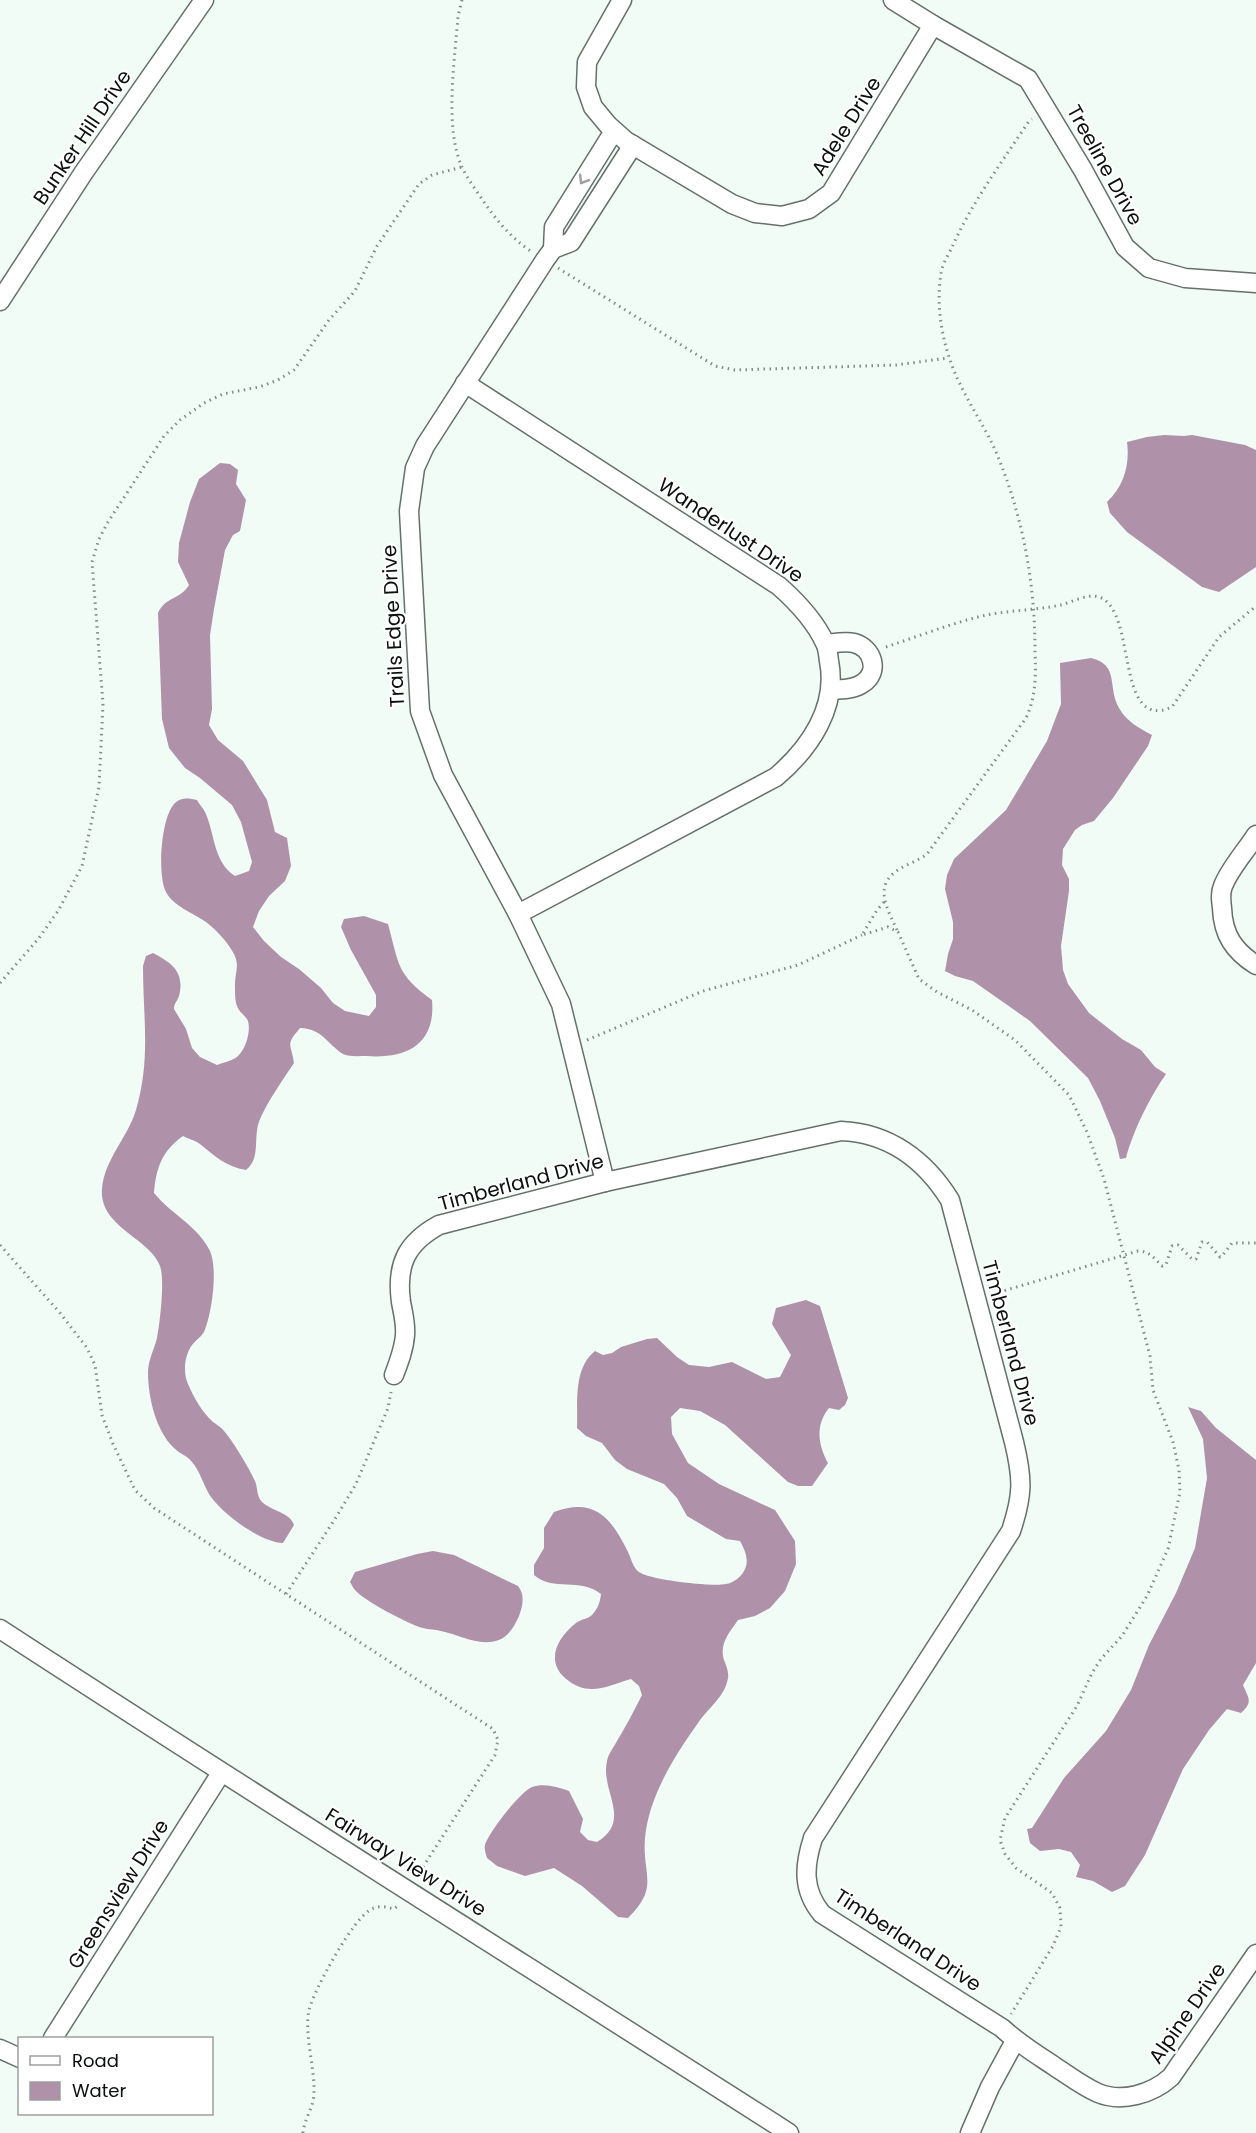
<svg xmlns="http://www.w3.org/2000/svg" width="1256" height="2133" viewBox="0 0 1256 2133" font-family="Poppins,sans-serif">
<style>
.water{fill:#af91a9}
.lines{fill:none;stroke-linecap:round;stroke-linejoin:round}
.minor-casing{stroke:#66706a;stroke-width:21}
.path{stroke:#838b87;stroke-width:3;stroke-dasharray:1.5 4.5;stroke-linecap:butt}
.minor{stroke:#fff;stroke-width:18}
.oneway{stroke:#9d9f9e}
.labels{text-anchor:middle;stroke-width:4.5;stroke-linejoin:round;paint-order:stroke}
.street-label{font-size:20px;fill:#0b0f0d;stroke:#fff}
</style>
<rect width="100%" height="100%" fill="#f0fcf5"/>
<!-- water -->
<g class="water">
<path d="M1164 435 1184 436 1192 435 1245 445 1256 450V567L1219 592 1202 587 1127 532 1110 513 1107 502C1124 486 1130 465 1127 442L1147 437Z"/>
<path d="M220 463 230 464 238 470 236 484 246 500 240 531 233 535 225 550 214 609 210 635 212 709 209 725 218 740 243 761 267 800 275 832 287 838 291 866 285 881 269 896 259 911 253 927 264 941 281 957 299 969 321 988 333 1003 345 1011 369 1016 376 1007V995L351 950 341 927 344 919 364 916 388 924C399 964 396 974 432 1000 436 1045 406 1059 366 1056 359 1056 349 1057 343 1054 326 1043 323 1029 300 1028 285 1046 291 1042 294 1063 284 1078 263 1108 258 1125 254 1141 260 1159 246 1170 226 1167 215 1156 200 1144 195 1140 188 1139 183 1136 162 1151 156 1168 154 1193 171 1214 198 1226 210 1251 218 1270 212 1313 204 1332 201 1337 196 1340 192 1345 184 1356 183 1373 188 1384 194 1398 202 1412 213 1422 217 1425 221 1427 224 1431 233 1441 249 1468 255 1481 258 1488 256 1495 262 1502 271 1511 290 1512 294 1525L283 1543C260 1542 222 1514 209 1494 203 1484 200 1471 192 1462 188 1456 180 1454 174 1448 156 1431 148 1397 148 1373 148 1360 154 1350 157 1338 160 1323 165 1279 160 1266 150 1238 99 1227 102 1189 104 1160 128 1137 136 1110 151 1059 143 1018 143 966L146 956 153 953C172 963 185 972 179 996 177 1002 174 1003 174 1009L186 1029 192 1048 200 1057 217 1065C224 1062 233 1061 238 1056 246 1049 251 1031 248 1021 246 1016 239 1012 237 1006 235 1001 235 993 235 988 234 972 242 965 231 949 225 939 215 929 206 922 193 913 173 906 166 892 157 875 161 816 175 803 181 797 189 798 197 800 199 804 203 808 205 812 215 833 213 862 235 876L249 871 252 862 241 822 232 805 200 778 185 768 169 748 162 719 158 613C166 596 180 600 189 585L178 562 179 543 190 502 199 479Z"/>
<path d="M1091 658C1120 665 1107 687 1119 708 1127 722 1139 728 1152 735L1148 746 1113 798 1094 821 1082 825 1075 830 1063 849 1062 865 1069 879V891L1061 946 1063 970 1068 984 1089 1013 1122 1039 1141 1050 1155 1067 1166 1074C1150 1097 1133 1131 1126 1158L1120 1159 1115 1138 1100 1101 1088 1078 1030 1021 973 981 955 976 945 971 948 954 953 939V922L945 889 947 875 954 859 1006 810 1047 741 1061 704 1060 663Z"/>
<path d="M806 1300 820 1306 848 1398 845 1405 839 1410 829 1408C815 1425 818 1445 828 1463L812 1486H798L788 1482 725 1425 700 1411 680 1408 671 1417 672 1434 688 1463 719 1484 775 1510 795 1541 796 1564 785 1591 770 1608 755 1616 738 1620C729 1633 719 1644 724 1660 726 1665 729 1672 728 1678 725 1697 708 1708 698 1723 674 1757 649 1796 645 1838 642 1875 660 1887 628 1918L618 1917 582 1886 554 1868 525 1876 497 1866 487 1858C486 1854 484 1850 485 1845 489 1832 520 1792 532 1787 544 1783 557 1787 569 1791L583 1819 580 1832 588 1840 597 1842C633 1820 600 1791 607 1761 608 1754 614 1747 617 1741 626 1726 634 1711 642 1695L639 1686 631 1679C607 1686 588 1698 565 1678 545 1660 558 1637 576 1623 581 1619 588 1619 592 1615 598 1608 600 1603 601 1594 580 1577 553 1592 534 1575V1565L544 1548V1528L554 1512C594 1497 611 1517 628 1552 631 1558 633 1568 639 1572 650 1580 712 1587 726 1584 733 1583 741 1577 744 1571 750 1561 745 1550 740 1541L726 1539 687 1516 677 1498 664 1484 627 1469 615 1460 602 1443 586 1436 577 1428C578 1402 573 1369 595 1351L603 1355 612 1353 621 1347 647 1339 657 1338 677 1357 689 1365 709 1367 732 1362 766 1379 780 1377 791 1355 772 1324 776 1308Z"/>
<path d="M1188 1407 1201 1411 1216 1428 1256 1460V1663L1243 1685C1249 1699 1253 1702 1241 1713L1227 1709 1209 1730 1183 1769 1145 1855 1125 1886 1112 1892 1093 1881 1076 1877 1080 1865 1071 1852 1059 1849 1040 1851 1030 1843 1027 1829 1032 1828 1064 1778 1106 1731 1131 1690 1149 1645 1176 1593 1195 1548 1207 1478 1203 1439Z"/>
<path d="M433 1551 454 1555 518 1586C525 1595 523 1605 519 1616 515 1625 509 1636 499 1640 478 1647 461 1635 441 1631 435 1629 429 1630 423 1628 410 1625 363 1600 355 1590 353 1588 352 1585 350 1582L355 1572 417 1554Z"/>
</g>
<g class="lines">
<!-- minor casing -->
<g class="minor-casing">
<g id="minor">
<path d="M622 0 587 62 586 87 593 107 608 125 626 141 732 204 755 213 782 216 809 209 831 193 933 25 893 0"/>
<path d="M933 25 1028 79 1083 170 1125 247 1149 268 1185 278 1256 283"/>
<path d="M553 249 554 227 614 131"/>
<path d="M0 301 84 172 204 0"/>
<path d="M465 383 779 586C797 602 815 621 825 643 828 648 828 655 829 661 838 707 810 748 776 777L518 914"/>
<path d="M826 644C835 643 846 641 854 643 873 648 880 672 863 683 854 690 841 689 831 690"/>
<path d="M1256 835C1246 851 1230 868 1223 886 1220 893 1221 900 1222 908 1223 935 1234 951 1256 965"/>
<path d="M605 1182 561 1004 518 914 443 775 420 711 409 511 415 468 425 446 545 260 553 249 571 242 633 145"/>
<path d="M394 1375C399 1362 404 1349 405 1335 406 1324 403 1313 401 1302 396 1265 406 1243 439 1225L605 1182 841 1131C889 1133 925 1160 950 1200L1014 1442C1023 1479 1023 1495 1011 1531L813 1838C804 1866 802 1890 822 1914L1002 2028C1018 2043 1036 2054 1054 2066 1068 2075 1082 2086 1098 2093 1122 2103 1152 2094 1171 2077L1256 1954"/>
<path d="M0 1629C261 1799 526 1965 789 2133"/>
<path d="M53 2038 221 1773"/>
<path d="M0 2049 20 2058"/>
<path d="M970 2133 990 2087 1015 2041"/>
</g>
</g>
<!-- path -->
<g class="path">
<path d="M462 0 458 16C455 59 444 128 462 167 467 178 475 189 482 199 496 220 511 238 532 252"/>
<path d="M558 268 715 366 735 370 896 365 948 358"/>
<path d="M886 647C916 637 947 625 978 617 1004 610 1033 611 1060 605 1071 603 1087 593 1099 597 1138 610 1114 733 1172 707L1219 637 1256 606"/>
<path d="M884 902 877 910 862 935 888 927 898 932 919 979 937 992 972 1010 1015 1040 1069 1095 1087 1132 1104 1179 1150 1356 1153 1390 1173 1442 1179 1470 1180 1492 1168 1549 1147 1596 1122 1636 1101 1659 1092 1673 1077 1706 1005 1818 1000 1840 1005 1854 1016 1868 1052 1893 1060 1908 1061 1927 1053 1946 1011 2014"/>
<path d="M897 930C889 912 874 889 894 873 903 865 917 862 927 854L1026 718C1036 697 1036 675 1035 651 1035 583 1023 516 996 452 986 429 971 407 960 384 944 352 935 310 941 274 942 264 949 254 953 245 973 201 1002 162 1029 121L1032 119"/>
<path d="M0 983 39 938 58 911 82 866 99 787 103 704 92 562 99 539 108 522 164 436 180 420 204 403 223 394 259 387 278 380 294 370 329 320 355 291 377 246 419 184 432 175 462 167"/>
<path d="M587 1040 703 991 798 965 862 935"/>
<path d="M0 1245 60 1313 87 1348 95 1365 102 1415 113 1444 135 1490 154 1508 493 1729 498 1740 495 1755 419 1873"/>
<path d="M993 1294 1138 1251C1149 1251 1154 1258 1162 1266L1166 1265 1172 1246 1178 1245 1192 1259H1196L1202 1242H1207L1220 1257 1222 1256 1232 1243H1256"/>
<path d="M286 1594 335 1519 356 1484 388 1408 391 1392"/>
<path d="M303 2133C304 2119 314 2107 314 2093 315 2069 304 2033 309 2010 314 1990 354 1916 372 1909 379 1905 387 1907 394 1909L399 1905"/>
</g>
<!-- minor -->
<use href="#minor" class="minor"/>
</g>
<!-- one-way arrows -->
<defs><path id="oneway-chevron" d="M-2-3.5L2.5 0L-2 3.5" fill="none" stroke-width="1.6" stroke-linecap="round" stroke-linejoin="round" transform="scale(1.5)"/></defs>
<use class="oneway" href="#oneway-chevron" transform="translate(583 180) rotate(122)"/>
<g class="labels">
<!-- street labels -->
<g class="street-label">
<text transform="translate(846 126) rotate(-58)" y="7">Adele Drive</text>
<text transform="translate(82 137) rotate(-56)" y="7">Bunker Hill Drive</text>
<text transform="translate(1105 165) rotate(61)" y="7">Treeline Drive</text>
<text transform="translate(731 530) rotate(34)" y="7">Wanderlust Drive</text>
<text transform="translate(393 626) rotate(-93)" y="7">Trails Edge Drive</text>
<text transform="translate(521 1182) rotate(-15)" y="7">Timberland Drive</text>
<text transform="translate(1011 1343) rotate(75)" y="7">Timberland Drive</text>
<text transform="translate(406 1862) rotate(32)" y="7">Fairway View Drive</text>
<text transform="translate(118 1894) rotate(-58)" y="7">Greensview Drive</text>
<text transform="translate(908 1940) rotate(33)" y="7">Timberland Drive</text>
<text transform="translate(1187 2013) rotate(-55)" y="7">Alpine Drive</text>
</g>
</g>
<!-- legend -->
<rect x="18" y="2037" width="195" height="78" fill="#ffffff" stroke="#9d9f9e" stroke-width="1.5"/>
<rect x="30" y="2056" width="30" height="9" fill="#ffffff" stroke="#9d9f9e" stroke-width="1.5"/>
<text x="72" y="2067" font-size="18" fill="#0b0f0d">Road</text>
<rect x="30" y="2082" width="30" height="18" fill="#af91a9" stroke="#9d9f9e" stroke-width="1.5"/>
<text x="72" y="2097" font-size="18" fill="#0b0f0d">Water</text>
</svg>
